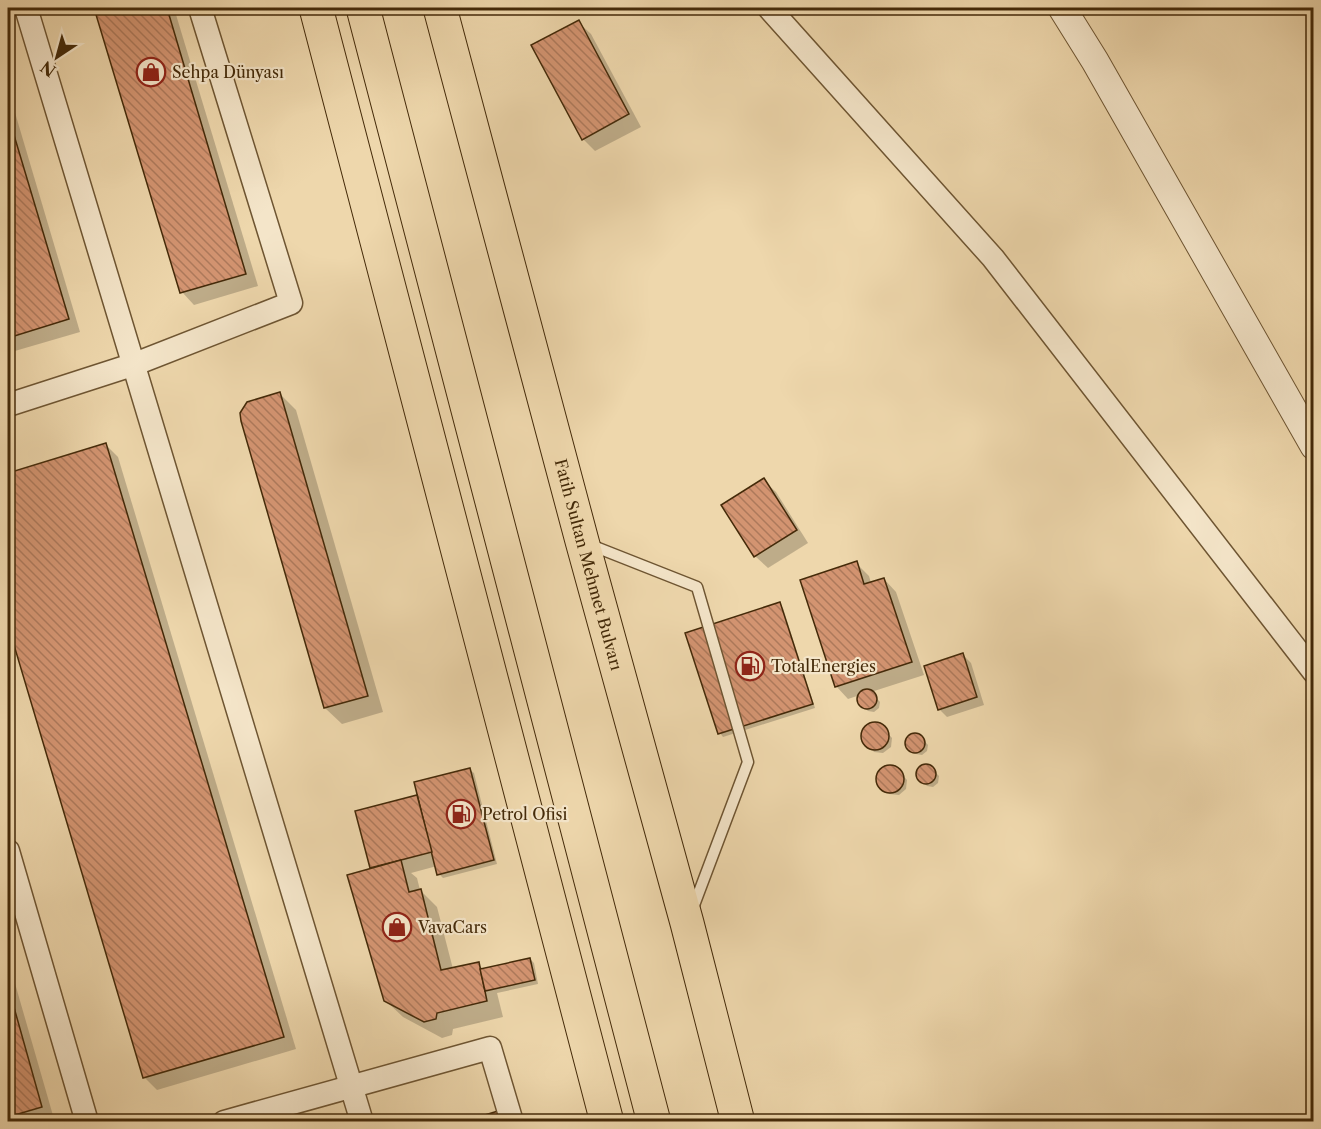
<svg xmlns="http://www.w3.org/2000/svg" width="1321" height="1129" viewBox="0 0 1321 1129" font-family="'Libre Caslon Text',serif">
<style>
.shadow{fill:#0003}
.building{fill:url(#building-back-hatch);stroke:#442a09;stroke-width:1.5}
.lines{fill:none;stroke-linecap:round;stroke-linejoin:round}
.service-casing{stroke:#6e5532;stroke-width:13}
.minor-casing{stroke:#6e5532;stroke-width:25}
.tertiary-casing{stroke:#6e5532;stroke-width:29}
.trunk-casing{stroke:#442a09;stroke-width:35}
.service{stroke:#f4e5c9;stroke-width:10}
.minor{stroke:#f4e5c9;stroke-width:22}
.tertiary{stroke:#f4e5c9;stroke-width:27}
.trunk{stroke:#eed7ac;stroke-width:33}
.labels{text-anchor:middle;stroke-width:4.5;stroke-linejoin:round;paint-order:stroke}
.poi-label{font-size:16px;fill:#442a09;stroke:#f4e5c9;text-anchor:start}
.street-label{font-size:16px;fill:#442a09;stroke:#f4e5c9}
</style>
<defs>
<pattern id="building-back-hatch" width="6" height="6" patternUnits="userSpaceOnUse" patternTransform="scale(1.5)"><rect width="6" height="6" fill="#d39471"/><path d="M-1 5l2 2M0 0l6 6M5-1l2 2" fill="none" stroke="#ad795b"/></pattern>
</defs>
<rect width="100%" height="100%" fill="#eed7ac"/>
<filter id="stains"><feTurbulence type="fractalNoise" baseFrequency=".00333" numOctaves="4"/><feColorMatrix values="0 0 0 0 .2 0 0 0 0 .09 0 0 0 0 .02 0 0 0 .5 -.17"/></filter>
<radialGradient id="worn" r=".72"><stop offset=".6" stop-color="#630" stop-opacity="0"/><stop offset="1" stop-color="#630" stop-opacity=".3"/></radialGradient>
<!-- shadow -->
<g class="shadow">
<path d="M96 8H174L258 286 194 305 182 292Z"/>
<path d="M578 22 591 34 641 127 595 151 583 139Z"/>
<path d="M8 89 80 332 8 353Z"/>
<path d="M280 394 296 410 383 712 342 724 325 708 242 421Z"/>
<path d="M106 445 118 457 296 1049 157 1090 145 1078 8 620V474Z"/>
<path d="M763 480 776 492 808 543 768 568 755 556Z"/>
<path d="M856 563 869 576 871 583 884 579 896 592 924 675 871 692 880 702 879 708 874 712 868 711 859 702 860 695 848 699 836 686Z"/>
<path d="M779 604 783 608 815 708 723 737 720 733Z"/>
<path d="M963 655 971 663 984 705 947 717 939 709Z"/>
<path d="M872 725 881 726 892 738 891 747 883 753 874 752 864 740V731Z"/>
<path d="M913 735H919L928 745 927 751 922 755 916 754 907 745 908 739Z"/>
<path d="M924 766 930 767 939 776 938 783 933 787 927 786 918 777 919 770Z"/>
<path d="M887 767 896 768 907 780 906 789 899 795 889 794 879 782V773Z"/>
<path d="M470 770 474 773 497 864 443 878 439 874 437 866 411 873 417 878 420 890 437 907 453 969 478 964 484 970 530 959 534 963 538 984 497 993 503 1017 453 1029 452 1035 442 1038 403 1017 386 1001 373 869 371 867 417 797 420 800Z"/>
<path d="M8 959 54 1119 46 1122H8Z"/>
</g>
<!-- building -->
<g class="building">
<path d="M94 8H167L246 274 180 293Z"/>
<path d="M579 20 629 114 582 140 531 45Z"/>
<path d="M8 115 69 319 8 338Z"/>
<path d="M280 392 368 696 324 708 241 421 240 413 247 402Z"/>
<path d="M106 443 284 1037 143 1078 8 625V473Z"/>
<path d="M764 478 797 530 754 557 721 505Z"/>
<path d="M857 561 864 584 884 578 912 662 835 687 800 580Z"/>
<path d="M780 602 813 704 718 734 685 633Z"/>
<path d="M963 653 977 697 938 710 924 666Z"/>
<circle cx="867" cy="699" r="10"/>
<circle cx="875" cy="736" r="14"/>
<circle cx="915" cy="743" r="10"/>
<circle cx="926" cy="774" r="10"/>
<circle cx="890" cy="779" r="14"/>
<path d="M470 768 494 860 437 875 414 782Z"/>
<path d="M417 795 432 852 370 868 355 811Z"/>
<path d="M401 860 409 892 421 889 441 970 479 962 487 1001 437 1013 436 1019 424 1022 384 1001 347 875Z"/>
<path d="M530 958 535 980 485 991 480 969Z"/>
<path d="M8 986 42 1107 8 1117Z"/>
<path d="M498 1111 501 1122H462Z"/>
</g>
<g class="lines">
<!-- service casing -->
<g class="service-casing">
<path id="service" d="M588 544 697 587 748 762 693 908"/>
</g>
<!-- minor casing -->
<g class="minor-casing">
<g id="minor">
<path d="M26 8 362 1122"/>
<path d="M769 8 993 258 1314 672"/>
<path d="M8 405 135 364 291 303 200 8"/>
<path d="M8 851 87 1122"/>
<path d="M224 1122 490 1048 512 1122"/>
</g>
</g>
<!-- tertiary casing -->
<g class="tertiary-casing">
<path id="tertiary" d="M1062 8 1095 61 1314 446"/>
</g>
<!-- trunk casing -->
<g class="trunk-casing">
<g id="trunk">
<path d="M316 8 607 1122"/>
<path d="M363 8 654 1122"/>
<path id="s1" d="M440 8 582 541 687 923 738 1122"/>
</g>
</g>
<!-- service -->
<use href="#service" class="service"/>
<!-- minor -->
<use href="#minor" class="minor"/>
<!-- tertiary -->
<use href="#tertiary" class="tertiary"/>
<!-- trunk -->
<use href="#trunk" class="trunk"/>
</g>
<!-- icons -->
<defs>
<g id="shop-ring" transform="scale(1.5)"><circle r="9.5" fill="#f4e5c9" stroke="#8f2418" stroke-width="1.5"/><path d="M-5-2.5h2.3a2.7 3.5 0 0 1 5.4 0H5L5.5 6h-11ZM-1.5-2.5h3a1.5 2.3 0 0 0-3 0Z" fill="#8f2418"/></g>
<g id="fuel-ring" transform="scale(1.5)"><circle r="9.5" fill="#f4e5c9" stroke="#8f2418" stroke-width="1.5"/><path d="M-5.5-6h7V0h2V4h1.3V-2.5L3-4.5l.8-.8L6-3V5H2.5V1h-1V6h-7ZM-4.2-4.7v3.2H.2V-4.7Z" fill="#8f2418"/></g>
</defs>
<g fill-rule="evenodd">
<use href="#shop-ring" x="151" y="72"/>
<use href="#fuel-ring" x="750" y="666"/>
<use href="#fuel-ring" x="461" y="814"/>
<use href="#shop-ring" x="397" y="927"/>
</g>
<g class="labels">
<!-- poi labels -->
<g class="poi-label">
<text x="172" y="78">Sehpa Dünyası</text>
<text x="771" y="672">TotalEnergies</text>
<text x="482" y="820">Petrol Ofisi</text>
<text x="418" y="933">VavaCars</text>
</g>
<!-- street labels -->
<g class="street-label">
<text dy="6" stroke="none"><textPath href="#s1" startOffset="576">Fatih Sultan Mehmet Bulvarı</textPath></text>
</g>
</g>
<!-- margin -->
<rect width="1321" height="1129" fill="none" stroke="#eed7ac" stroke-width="30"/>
<rect x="9" y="9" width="1303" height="1111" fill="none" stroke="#442a09" stroke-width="3"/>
<rect x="15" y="15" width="1291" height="1099" fill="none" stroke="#442a09" stroke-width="1.5"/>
<!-- north arrow -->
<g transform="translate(57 57) rotate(216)" stroke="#f4e5c9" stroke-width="4.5" paint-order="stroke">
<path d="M0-4.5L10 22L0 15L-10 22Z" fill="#442a09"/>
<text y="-9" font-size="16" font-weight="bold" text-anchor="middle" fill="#442a09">N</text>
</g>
<rect width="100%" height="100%" filter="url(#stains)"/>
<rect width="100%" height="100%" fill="url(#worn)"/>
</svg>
